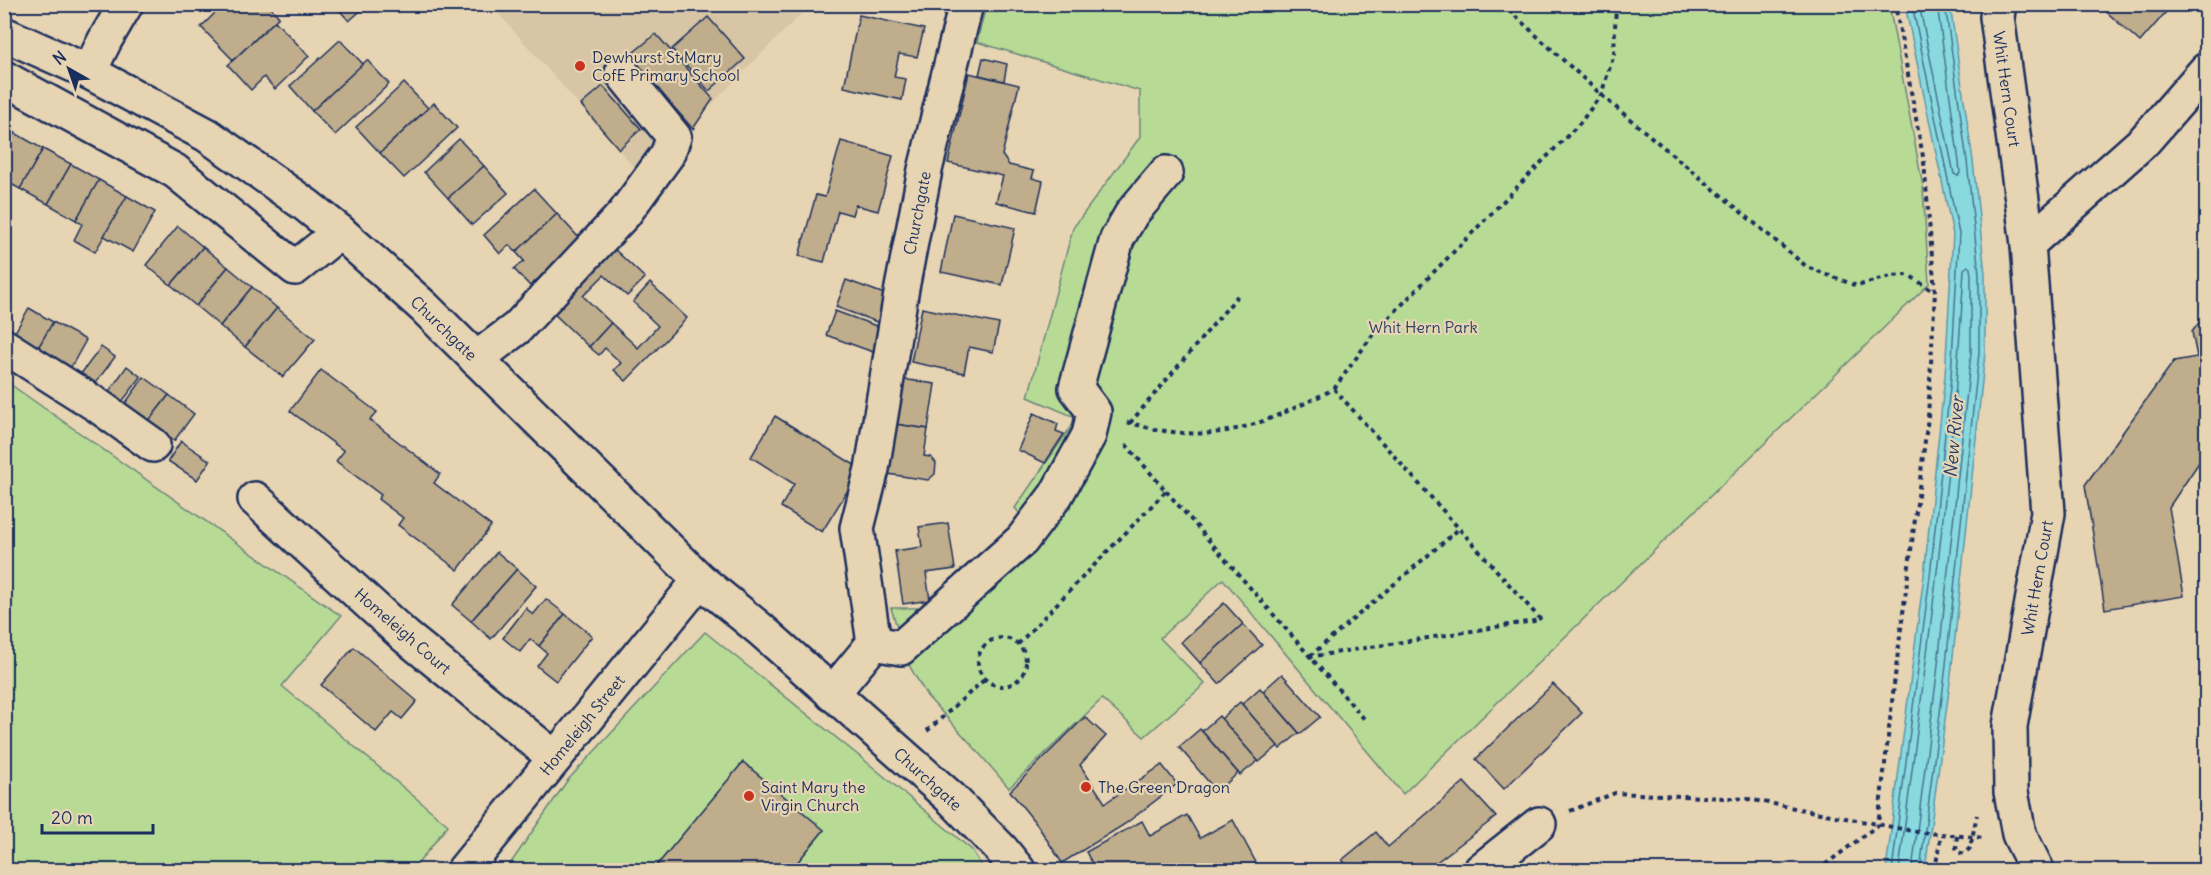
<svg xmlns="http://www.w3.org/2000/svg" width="2211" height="875" viewBox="0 0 2211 875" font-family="Delius,sans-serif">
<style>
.built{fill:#d7c5a5}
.green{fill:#b7db95;stroke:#69857a;stroke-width:1.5}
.water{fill:#88dadf;stroke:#5c96ab;stroke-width:1.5}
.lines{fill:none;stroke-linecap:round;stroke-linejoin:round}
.shore{stroke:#477392;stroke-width:1.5}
.building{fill:#bfad8b;stroke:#1b2f5e;stroke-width:1.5}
.minor-casing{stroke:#1b2f5e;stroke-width:38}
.path{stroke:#1b2f5e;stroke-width:4;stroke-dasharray:4.5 4.5;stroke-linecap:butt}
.minor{stroke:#e7d4b2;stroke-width:33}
.poi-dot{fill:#c8321e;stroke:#e7d4b2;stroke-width:2}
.labels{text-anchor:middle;stroke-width:4.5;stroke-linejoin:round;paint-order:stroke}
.poi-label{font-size:16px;fill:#1b2f5e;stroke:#e7d4b2;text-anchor:start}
.street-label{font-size:16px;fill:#1b2f5e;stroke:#e7d4b2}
.park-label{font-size:16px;fill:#2b4064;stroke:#e7d4b2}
.water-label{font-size:18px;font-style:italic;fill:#26406b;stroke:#e7d4b2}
</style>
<rect width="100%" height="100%" fill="#e7d4b2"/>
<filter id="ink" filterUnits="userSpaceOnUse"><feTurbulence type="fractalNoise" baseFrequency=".0167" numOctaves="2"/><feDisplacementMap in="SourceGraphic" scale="12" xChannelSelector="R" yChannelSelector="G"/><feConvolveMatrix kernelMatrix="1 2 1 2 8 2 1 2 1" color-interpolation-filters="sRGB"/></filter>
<g filter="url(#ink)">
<!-- built -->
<path class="built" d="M491 5H810L641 175Z"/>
<!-- green -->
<g class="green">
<path d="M986 5H1889L1923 187 1929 284 1403 794 1223 579 1160 638 1205 684 1144 737 1102 699 1009 788 972 745 927 696 910 667 891 608H928L1022 516 1015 508 1077 418 1028 397 1073 228 1140 137V91L977 42Z"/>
<path d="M4 380 341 616 282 686 448 825 413 870H5Z"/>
<path d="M705 632 874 768 972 850 984 870H791L824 830 743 762 653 870H506L567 781Z"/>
</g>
<!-- water -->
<path class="water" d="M1905 5H1950L1973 161 1985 274V353L1951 675 1925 870H1886L1924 575 1945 376 1953 234Z"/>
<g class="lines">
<!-- shore -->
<g class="shore">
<path d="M1919 4 1954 174 1958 176 1960 173 1959 162 1937 4"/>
<path d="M1892 870 1930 576 1951 377 1959 234 1912 4"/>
<path d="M1899 870C1925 670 1953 471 1964 269L1968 266 1970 268 1971 275V353L1937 674 1912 870"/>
<path d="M1920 870 1945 674 1979 353V274L1967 161 1945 4"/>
</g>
</g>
<!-- building -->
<g class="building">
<path d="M224 4H268L279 17 233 60 201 27Z"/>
<path d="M334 4H365L366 6 349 21Z"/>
<path d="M2101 4H2173L2140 42 2100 6Z"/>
<path d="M859 15 924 29 917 57 899 54 894 77 906 79 902 100 844 87Z"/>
<path d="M708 17 745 59 709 91 672 49Z"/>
<path d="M275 21 309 56 275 89 264 77 251 90 228 65Z"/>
<path d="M656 34 713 99 693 129 629 56Z"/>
<path d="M340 40 363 64 312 111 290 86Z"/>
<path d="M983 58 1007 64 1004 81 979 75Z"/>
<path d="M367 60 389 84 335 135 312 111Z"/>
<path d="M969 73 1019 85 1002 155 1009 165 1034 171 1032 178 1043 181 1036 212 996 202 1003 176 948 163Z"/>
<path d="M404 83 428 108 380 153 356 127Z"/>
<path d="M603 86 641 129 619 149 581 105Z"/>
<path d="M434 103 457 128 404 178 380 153Z"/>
<path d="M4 127 15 133 4 151Z"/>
<path d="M15 133 43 149 20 189 4 180V151Z"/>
<path d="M459 139 484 166 448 198 424 172Z"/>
<path d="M841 141 893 156 878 211 855 205 852 215 838 211 824 262 799 256 816 195 825 197Z"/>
<path d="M43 149 71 164 48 204 20 189Z"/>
<path d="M71 164 99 180 76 220 48 204Z"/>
<path d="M484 166 508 193 472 225 448 198Z"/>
<path d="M99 180 127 196 95 252 74 240 82 224 76 220Z"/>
<path d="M534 189 557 214 516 252 509 245 500 254 484 235Z"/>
<path d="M127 196 155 212 133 252 104 236Z"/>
<path d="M557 214 581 240 530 286 514 269 524 261 516 252Z"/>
<path d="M953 214 1015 228 1002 285 941 272Z"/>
<path d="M178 226 203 247 171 285 146 265Z"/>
<path d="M611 246 645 278 627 296 604 275 583 296 611 323 589 347 551 311Z"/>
<path d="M203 247 228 267 196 306 171 285Z"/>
<path d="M228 267 252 287 220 326 196 306Z"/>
<path d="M846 280 890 296 880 323 836 307Z"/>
<path d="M650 283 687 318 626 381 614 370 621 363 605 348 599 355 589 347 611 323 638 348 658 326 633 302Z"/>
<path d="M252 287 277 308 245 347 220 326Z"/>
<path d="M29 308 53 322 38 348 14 334Z"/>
<path d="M277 308 315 339 283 377 245 347Z"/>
<path d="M922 308 999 324 993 352 969 347 964 373 911 362Z"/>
<path d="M835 311 882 328 873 352 826 335Z"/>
<path d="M2206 313V452L2169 507 2184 596 2105 609 2085 485 2174 361 2197 357 2192 332Z"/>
<path d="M53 322 86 340 71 367 38 348Z"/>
<path d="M101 347 115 357 94 385 80 375Z"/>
<path d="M127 366 141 377 121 403 108 393Z"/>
<path d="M321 370 377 412 370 420 440 474 434 483 491 526 458 570 398 525 403 518 378 499 381 495 336 461 344 451 290 411Z"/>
<path d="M144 377 169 395 148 422 124 405Z"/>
<path d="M902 379 935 384 928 429 895 424Z"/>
<path d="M169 395 194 414 174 441 148 422Z"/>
<path d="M1034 413 1058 424 1056 431 1064 434 1045 463 1018 450Z"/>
<path d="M775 416 861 469 822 532 781 507 794 484 751 457Z"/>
<path d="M895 424 928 429 924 456 931 457 936 463 935 474 928 480 888 474Z"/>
<path d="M181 441 210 461 197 480 168 461Z"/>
<path d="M948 523 955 569 926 573 930 600 903 604 895 551 922 547 919 527Z"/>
<path d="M497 552 517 569 471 621 452 605Z"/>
<path d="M517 569 536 586 491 639 471 621Z"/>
<path d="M546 599 565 614 539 646 530 639 520 652 503 638 526 608 533 615Z"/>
<path d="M1224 603 1243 624 1200 663 1181 642Z"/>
<path d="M565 614 592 636 556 681 537 666 547 653 539 646Z"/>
<path d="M1243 624 1262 645 1219 684 1200 663Z"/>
<path d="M354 647 417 701 402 719 393 712 376 732 321 685Z"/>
<path d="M1282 674 1320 717 1300 734 1263 691Z"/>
<path d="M1553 684 1582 713 1504 789 1476 759Z"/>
<path d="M1260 688 1299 733 1280 749 1242 704Z"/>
<path d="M1240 702 1278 746 1259 762 1221 719Z"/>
<path d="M1219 716 1258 761 1240 775 1202 731Z"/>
<path d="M1085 717 1106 736 1080 765 1105 803 1162 765 1177 784 1125 824 1062 863 1038 826 1010 791Z"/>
<path d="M1200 729 1238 773 1217 792 1179 747Z"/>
<path d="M743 762 824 830 791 870H653Z"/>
<path d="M1464 782 1496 817 1426 870H1353L1342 860 1376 832 1388 847Z"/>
<path d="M1187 815 1200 838 1233 820 1260 870H1197L1193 863 1180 870H1096L1086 852 1142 821 1150 836Z"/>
</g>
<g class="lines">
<!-- minor casing -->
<g class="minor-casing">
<g id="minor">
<path d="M1999 4 1997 17 2028 244 2048 513 2010 726 2011 792 2019 834 2037 870"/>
<path d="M4 34 89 72 207 135 306 205 340 232 424 307 700 580 760 629 951 798 1001 849 1018 870"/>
<path d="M89 72 105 40 126 4"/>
<path d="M4 78 175 171 295 268 340 232"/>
<path d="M2028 244 2144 141 2206 70"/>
<path d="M4 346 97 405 153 445"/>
<path d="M476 359 517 328 624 214 667 155 674 137 622 73"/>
<path d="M255 499 405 636 555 758"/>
<path d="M874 643 901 648 1022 540 1056 495 1089 435 1094 412 1076 388 1117 239 1132 213 1166 173"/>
<path d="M832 694 874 643 857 528 872 469 902 288 925 170 966 4"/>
<path d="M464 870 700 580"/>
<path d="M1481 870 1539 824"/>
</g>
</g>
<!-- path -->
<g class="path">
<path d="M1156 4H1162"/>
<path d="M1502 4 1607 100 1807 267 1857 286 1891 276 1909 275 1934 292"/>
<path d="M1334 389 1374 333 1580 123 1601 95 1614 54 1616 4"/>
<path d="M1127 422C1213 448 1257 427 1334 389L1541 620"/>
<path d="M1130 423 1240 293"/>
<path d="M1166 491 1366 721"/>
<circle cx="1002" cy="662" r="24"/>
<path d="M1018 644 1166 491 1123 441"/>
<path d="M1310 656 1460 528"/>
<path d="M1309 657 1540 620"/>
<path d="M927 731 985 679"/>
<path d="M1570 811 1615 793 1748 799 1918 832 1984 838"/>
<path d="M1957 836 1956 847 1958 852 1964 854 1970 848 1977 815"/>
<path d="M1547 861 1555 870"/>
<path d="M1818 870 1878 825 1895 676 1928 417 1935 292 1924 162 1895 4"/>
<path d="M1935 870 1941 835"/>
</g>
<!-- minor -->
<use href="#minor" class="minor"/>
</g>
</g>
<!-- markers -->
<g class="poi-dot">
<circle cx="580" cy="66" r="6"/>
<circle cx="1086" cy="787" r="6"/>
<circle cx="749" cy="796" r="6"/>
</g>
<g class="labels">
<!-- poi labels -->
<g class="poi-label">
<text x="592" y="63">Dewhurst St Mary<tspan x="592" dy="18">CofE Primary School</tspan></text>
<text x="761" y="793">Saint Mary the<tspan x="761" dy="18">Virgin Church</tspan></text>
<text x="1098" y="793">The Green Dragon</text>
</g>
<!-- street labels -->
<g class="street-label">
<text transform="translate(2007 89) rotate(82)" y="6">Whit Hern Court</text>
<text transform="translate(917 213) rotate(-79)" y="6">Churchgate</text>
<text transform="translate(444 328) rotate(44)" y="6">Churchgate</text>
<text transform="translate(2037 578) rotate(-80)" y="6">Whit Hern Court</text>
<text transform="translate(403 631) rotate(41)" y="6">Homeleigh Court</text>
<text transform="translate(582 725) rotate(-51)" y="6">Homeleigh Street</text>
<text transform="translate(928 779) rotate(42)" y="6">Churchgate</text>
</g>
<!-- park labels -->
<g class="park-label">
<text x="1423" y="333">Whit Hern Park</text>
</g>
<!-- water labels -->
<g class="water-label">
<text transform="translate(1954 437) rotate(-85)" y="6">New River</text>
</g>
</g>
<!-- margin -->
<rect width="2211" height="875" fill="none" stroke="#e7d4b2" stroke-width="24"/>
<rect x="12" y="12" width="2187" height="851" fill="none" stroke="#1b2f5e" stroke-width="2" filter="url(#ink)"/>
<!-- north arrow -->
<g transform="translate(69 69) rotate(320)" stroke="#e7d4b2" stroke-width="4.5" paint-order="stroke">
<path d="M0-4.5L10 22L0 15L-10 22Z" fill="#1b2f5e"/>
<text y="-9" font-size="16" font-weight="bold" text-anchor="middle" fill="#1b2f5e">N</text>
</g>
<!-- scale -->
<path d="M42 824v9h111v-9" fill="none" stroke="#1b2f5e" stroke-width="3"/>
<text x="51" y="824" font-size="18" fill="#1b2f5e" stroke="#e7d4b2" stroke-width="4.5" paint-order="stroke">20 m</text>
</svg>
